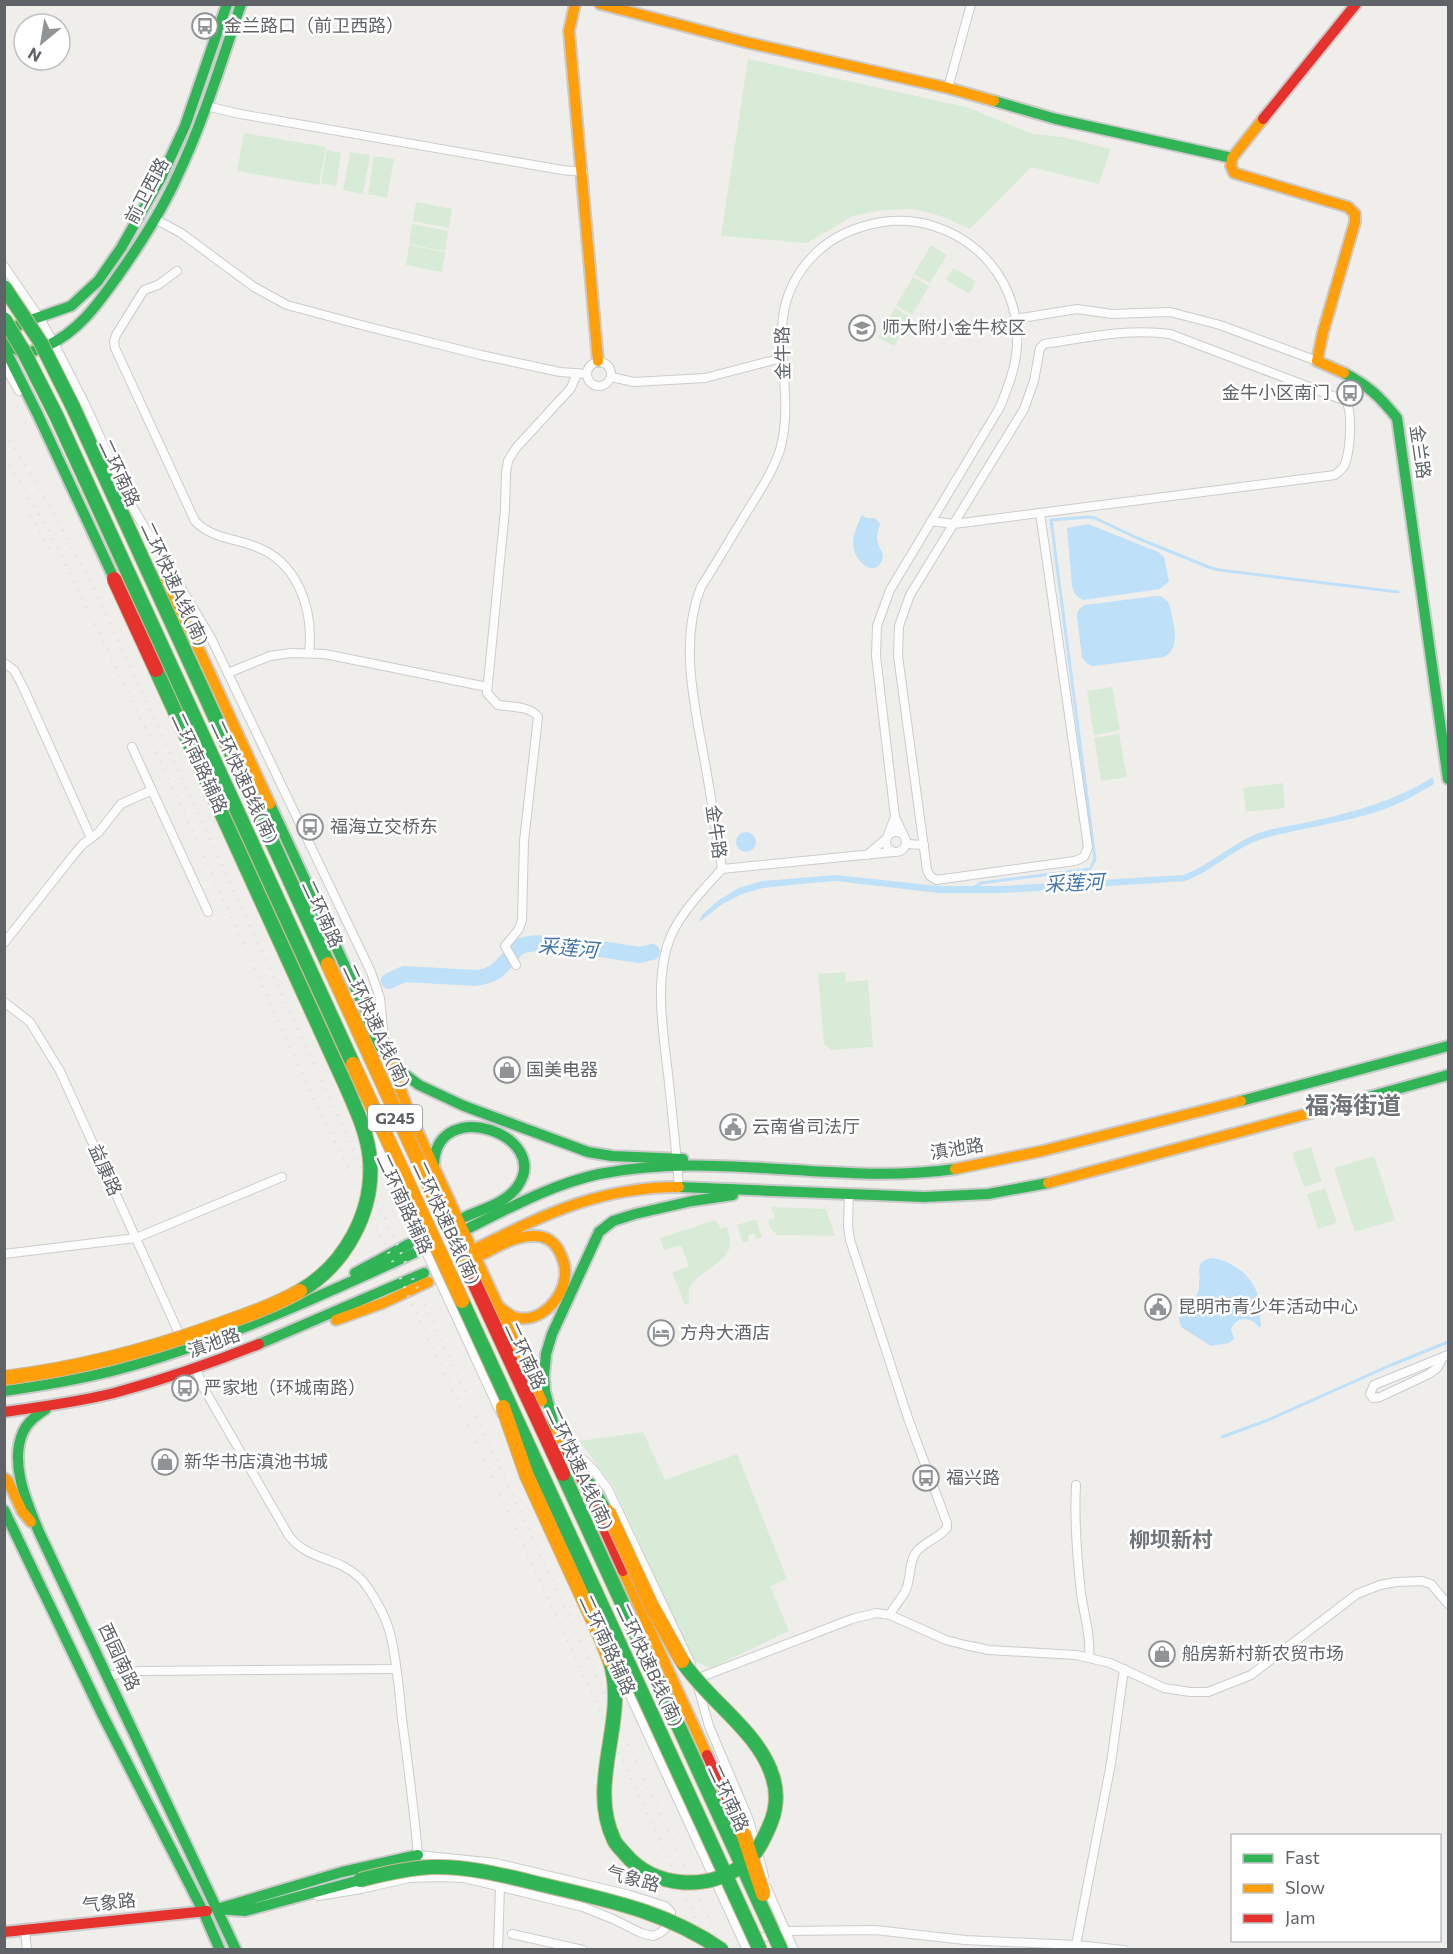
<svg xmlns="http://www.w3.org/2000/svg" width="1453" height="1954" viewBox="0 0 1453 1954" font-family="Commissioner,'Noto Sans SC',sans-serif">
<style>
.green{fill:#d8ebd6}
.water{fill:#bfe0f9}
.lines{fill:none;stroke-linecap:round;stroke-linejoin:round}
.stream{stroke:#bfe0f9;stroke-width:3}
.river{stroke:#bfe0f9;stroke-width:16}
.primary-tunnel{stroke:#cbcbca;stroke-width:12;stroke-dasharray:12 6;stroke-linecap:butt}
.street-casing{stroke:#cbcccc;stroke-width:10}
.fast-casing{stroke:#cacacb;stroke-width:14}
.slow-casing{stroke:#cacacb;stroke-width:14}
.jam-casing{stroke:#cacacb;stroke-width:14}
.street{stroke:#fdfcfc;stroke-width:8}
.fast{stroke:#30b455;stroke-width:10}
.slow{stroke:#ff9f0a;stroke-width:10}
.jam{stroke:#e5322d;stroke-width:10}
.rail{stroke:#e4e4e4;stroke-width:3;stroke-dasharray:1.5 8;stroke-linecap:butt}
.fast-bridge-casing{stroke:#c8b996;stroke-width:16;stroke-linecap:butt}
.slow-bridge-casing{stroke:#c8b996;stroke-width:16;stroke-linecap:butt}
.jam-bridge-casing{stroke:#c8b996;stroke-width:16;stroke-linecap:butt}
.fast-bridge{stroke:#30b455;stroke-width:14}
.slow-bridge{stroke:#ff9f0a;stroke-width:14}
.jam-bridge{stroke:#e5322d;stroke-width:14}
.labels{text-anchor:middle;stroke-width:5;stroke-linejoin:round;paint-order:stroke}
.shield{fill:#fff;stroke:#8f9295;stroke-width:1.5}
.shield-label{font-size:16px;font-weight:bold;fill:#5f6368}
.poi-label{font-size:18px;fill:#5f6368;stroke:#fff;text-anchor:start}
.street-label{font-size:18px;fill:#5f6368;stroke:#fff}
.water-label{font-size:20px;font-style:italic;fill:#4174aa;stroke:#fff}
.quarter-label{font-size:21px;font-weight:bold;fill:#70757a;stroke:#fff}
.district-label{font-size:24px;font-weight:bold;fill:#70757a;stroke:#fff}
</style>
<rect width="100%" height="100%" fill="#efeeea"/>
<!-- green -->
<g class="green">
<path d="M748 59 970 108 1032 134 1063 137 1111 149 1099 184 1031 167 970 229 944 217 915 209 882 210 853 216 807 243 721 236Z"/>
<path d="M244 133 326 147 319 185 237 171Z"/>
<path d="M327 150 341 153 336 186 321 183Z"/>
<path d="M350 152 370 155 363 194 343 190Z"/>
<path d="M374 156 394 159 387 198 368 194Z"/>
<path d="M416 202 452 209 449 228 413 221Z"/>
<path d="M412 224 448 231 445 251 409 244Z"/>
<path d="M409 245 445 252 442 272 406 265Z"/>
<path d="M931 245 947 255 930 283 914 274Z"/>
<path d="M953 268 976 281 969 294 946 280Z"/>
<path d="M913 277 929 286 912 315 896 305Z"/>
<path d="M895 308 911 318 894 346 878 337Z"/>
<path d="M1112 687 1120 730 1094 735 1087 691Z"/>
<path d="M1119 734 1127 777 1101 781 1094 738Z"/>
<path d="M1283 783 1285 808 1246 812 1243 788Z"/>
<path d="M845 972 846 982 868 980 873 1047 831 1050 824 1044 818 974Z"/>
<path d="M1311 1147 1322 1181 1304 1187 1292 1153Z"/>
<path d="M1374 1156 1395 1220 1355 1232 1334 1168Z"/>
<path d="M1325 1188 1337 1223 1318 1229 1307 1194Z"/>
<path d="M771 1207 826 1209 835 1236 777 1235 770 1228 768 1220 775 1218Z"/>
<path d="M756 1219 762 1237 756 1239 754 1233 748 1235 749 1241 743 1243 737 1225Z"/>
<path d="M716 1220 720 1229 727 1227C728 1233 731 1240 730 1246 728 1259 702 1273 692 1283L689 1288V1303L685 1305 672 1272 689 1266 681 1245 664 1250 660 1238Z"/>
<path d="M643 1432 665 1480 737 1454 787 1579 770 1586 789 1631 711 1668 693 1661 614 1487 579 1441Z"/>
</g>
<!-- water -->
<g class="water">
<path d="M862 515 866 518H875L880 524C878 530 876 537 878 543 879 549 885 553 882 560 875 578 857 563 854 550 851 538 857 525 862 515Z"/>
<path d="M1088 524 1158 552 1164 557 1169 581 1160 589 1083 600C1076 597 1074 593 1072 586L1067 528Z"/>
<path d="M1156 596H1161L1169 603C1172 619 1183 648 1164 657L1094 666C1088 665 1086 663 1082 657L1077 617C1077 611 1079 608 1085 605Z"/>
<path d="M1433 777 1434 784C1419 793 1402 803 1385 809 1346 823 1305 827 1265 838 1236 846 1213 871 1185 881L1003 893H938L836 881 810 883 763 888 742 894 721 905 698 923 703 914 719 900 739 888 762 881 788 879 836 875 938 886H1003L1183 875C1211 865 1232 843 1259 833 1276 827 1296 825 1313 821 1355 812 1397 800 1433 777Z"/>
<circle cx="746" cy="842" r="10"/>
<path d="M1211 1258C1233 1260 1256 1278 1259 1301 1260 1309 1260 1317 1261 1325L1260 1328C1250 1317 1238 1315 1231 1329L1234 1339 1229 1343 1211 1346 1181 1327 1178 1314C1185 1306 1194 1302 1198 1292 1200 1287 1198 1283 1200 1278 1198 1266 1199 1261 1211 1258Z"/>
</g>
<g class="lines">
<!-- stream -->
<g class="stream">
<path d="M975 887 981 883 1090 869 1095 859 1051 520 1089 517 1095 518 1137 538 1211 568 1220 570 1398 592"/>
<path d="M1222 1437 1268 1420 1391 1365 1448 1342"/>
</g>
<!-- river -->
<path class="river" d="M389 981 404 974 475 978C493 976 498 971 509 958 512 955 515 949 519 947 536 936 616 952 639 955L652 952"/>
<!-- primary-tunnel -->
<g class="primary-tunnel">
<path d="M409 1244 456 1221"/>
<path d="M414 1253 460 1232"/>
<path d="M424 1273 469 1252"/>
<path d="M428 1282 473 1259"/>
</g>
<!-- street casing -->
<g class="street-casing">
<g id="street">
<path d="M948 88 971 4"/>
<path d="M206 106 240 114 562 170 583 172"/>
<path d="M155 219 181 233 254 287 287 305 365 326 481 355 560 372 587 374"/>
<path d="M4 266 39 317 57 349 86 406 130 503 210 636 371 972 380 998 384 1039"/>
<path d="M177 271 158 285 144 290 116 335 114 341 115 348 195 521C211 538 233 538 254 546 298 561 314 610 309 653"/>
<path d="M1015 319 1077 309 1112 314 1170 312 1220 325 1317 361"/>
<circle cx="599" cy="374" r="12"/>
<path d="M4 365 19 391"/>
<path d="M611 377 634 382 705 378 782 358"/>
<path d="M931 521 954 524 1335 475C1338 472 1343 469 1345 464 1350 451 1353 413 1346 401L1170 334C1128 328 1085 338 1044 344L1040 348 1034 381 1024 409 910 595 899 626 898 656 927 870 930 876 936 880 1075 861 1084 857 1088 847 1040 513"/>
<path d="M4 663 14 670 23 687 91 838"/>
<path d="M228 673 270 656 291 653 325 654 487 687"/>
<path d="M132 747 208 912"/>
<circle cx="896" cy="842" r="10"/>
<path d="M888 835 895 817 903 834"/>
<path d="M906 844 924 845"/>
<path d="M867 855 886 839"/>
<path d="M722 869C717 836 712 802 706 769 696 711 678 644 701 587 717 562 732 536 748 510 760 491 773 471 780 450 800 379 753 313 817 252 835 235 859 226 882 222 956 212 1021 270 1017 345 1016 367 1008 387 1000 407L890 590 877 626 876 656 895 817"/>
<path d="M4 943 72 857 83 844 98 833 121 804 152 790"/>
<path d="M516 965 505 946 519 929 522 920 524 841 538 717C531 706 510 707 498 705L487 693 505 510 506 473 508 461 516 448 571 388 577 373"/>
<path d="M4 1002 30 1022 60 1071 182 1340"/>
<path d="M369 1128 501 1414"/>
<path d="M679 1187C676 1149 672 1111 668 1074 663 1032 654 978 670 938 681 912 703 890 722 869L893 852"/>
<path d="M849 1194 848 1226 850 1240 909 1421 947 1523V1528C939 1538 926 1541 917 1551 909 1561 911 1574 907 1587 904 1597 895 1604 890 1615"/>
<path d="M4 1254 136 1238 282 1177"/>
<path d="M1443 1357 1437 1368 1429 1374 1380 1397 1373 1398 1370 1394 1374 1385 1443 1357 1448 1355"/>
<path d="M196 1369 203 1387 289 1536C309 1561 338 1557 359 1577 371 1589 386 1617 390 1633 397 1660 399 1690 402 1719 408 1764 414 1809 418 1855L496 1863 630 1895 665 1906 671 1912C671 1924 665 1932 653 1936L641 1933 613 1919 583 1907 464 1878 438 1877 409 1878 361 1889 318 1896"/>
<path d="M569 1446 593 1469 608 1489 691 1664"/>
<path d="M1076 1485C1074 1522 1077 1557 1081 1593 1084 1615 1091 1636 1089 1658"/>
<path d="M616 1665 747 1950"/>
<path d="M108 1676 139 1671 396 1669"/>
<path d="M696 1679 852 1619 876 1613 890 1615 946 1640 965 1645 989 1650 1076 1655 1110 1663 1164 1688 1190 1692H1208L1251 1675 1357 1594 1380 1585 1396 1582 1422 1581 1431 1584 1448 1604"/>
<path d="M698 1687 709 1726 749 1820 764 1876"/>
<path d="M767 1888 794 1950"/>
<path d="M25 1930 27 1950"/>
<path d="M512 1934 583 1950"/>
<path d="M758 1939 785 1931 875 1930 965 1940 1076 1945 1124 1950"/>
<path d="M1076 1945 1111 1763 1124 1669"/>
<path d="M498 1950 500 1886"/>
</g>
</g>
<!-- fast casing -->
<g class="fast-casing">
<g id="fast">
<path d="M994 101 1056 119 1232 158"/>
<path d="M6 332 25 322 71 306 98 281 121 248 161 178 185 126 227 4"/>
<path d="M4 337C17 356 27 355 47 346 79 331 97 305 117 277 139 246 160 214 176 179 203 123 221 63 241 4"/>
<path d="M4 347 38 415 118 587"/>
<path d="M1344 373C1369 386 1379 396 1397 418L1448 779"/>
<path d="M139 625 165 660"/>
<path d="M270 804 369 1018 389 1057"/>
<path d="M357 1018 399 1070 419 1085 464 1106 588 1152 612 1156 683 1159"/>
<path d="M1241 1101 1448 1046"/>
<path d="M1310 1113 1448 1075"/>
<path d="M434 1164C437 1094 554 1136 517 1187 506 1203 482 1209 465 1217"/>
<path d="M679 1187 924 1197 988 1194 1048 1183"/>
<path d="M469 1228C511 1207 553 1184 599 1174 717 1150 836 1186 955 1169"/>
<path d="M355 1273 409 1244"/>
<path d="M259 1344 424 1273"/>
<path d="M4 1391C40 1386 76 1380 112 1371 217 1344 316 1298 414 1253"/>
<path d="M46 1409C37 1415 28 1421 23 1432 9 1463 27 1503 39 1532L236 1950"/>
<path d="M558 1441 545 1391 544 1376 546 1354 552 1334 599 1232 613 1221 635 1214 692 1201 733 1195"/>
<path d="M590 1483 608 1512"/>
<path d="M4 1510 102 1714 203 1911 220 1950"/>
<path d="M360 1880 245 1911 217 1909 342 1872 418 1855"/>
</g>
</g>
<!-- slow casing -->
<g class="slow-casing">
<g id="slow">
<path d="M575 4 569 31 598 361"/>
<path d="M600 4 745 42 948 88 994 101"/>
<path d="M1263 119 1232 158 1231 166 1234 173 1348 207 1355 214V222L1323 332 1317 361 1344 373"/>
<path d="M154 577 174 603 191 632 270 804"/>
<path d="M391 1064 410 1115 542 1401"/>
<path d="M955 1169 1042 1151 1241 1101"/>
<path d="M1048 1183 1310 1113"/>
<path d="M479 1247C547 1213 601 1187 679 1187"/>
<path d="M483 1254C499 1246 517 1235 535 1236 545 1236 553 1241 558 1249 563 1258 566 1266 565 1276 563 1299 539 1325 514 1317 509 1315 504 1310 499 1307"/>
<path d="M336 1320 383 1303 428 1282"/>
<path d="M556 1432 569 1453"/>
<path d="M4 1478 8 1481 22 1511 31 1522"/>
<path d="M623 1571 707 1755"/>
</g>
</g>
<!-- jam casing -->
<g class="jam-casing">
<g id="jam">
<path d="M1263 119 1356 4"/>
<path d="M4 1412C41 1407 78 1402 114 1393 163 1380 212 1363 259 1344"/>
<path d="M564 1446 581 1478 623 1571"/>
<path d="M707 1755 743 1833"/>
<path d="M4 1932 207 1911"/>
</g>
</g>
<!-- street -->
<use href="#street" class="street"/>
<!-- fast -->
<use href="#fast" class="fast"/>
<!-- slow -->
<use href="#slow" class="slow"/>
<!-- jam -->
<use href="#jam" class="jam"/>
<!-- rail -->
<g class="rail">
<path d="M4 432 42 492 93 586 723 1950"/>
<path d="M4 457 49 531 149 735 310 1091 376 1225 710 1950"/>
<path d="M30 515 52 555"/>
</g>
<!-- fast-bridge casing -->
<g class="fast-bridge-casing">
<g id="fast-bridge">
<path d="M4 287 41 343 73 407 328 964"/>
<path d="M4 319 24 352 56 415 353 1064"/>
<path d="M156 670 346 1086C356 1109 368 1134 370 1160 374 1212 345 1265 300 1291"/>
<path d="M462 1301 760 1950"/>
<path d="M563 1474 781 1950"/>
<path d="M610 1661C629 1720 586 1782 614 1840 616 1845 621 1849 625 1854 654 1888 708 1892 744 1864 756 1855 763 1841 769 1827 776 1812 778 1794 773 1778 760 1732 708 1701 682 1661"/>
<path d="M360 1880C383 1874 407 1868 432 1867 472 1866 510 1877 548 1886 611 1901 667 1912 722 1950"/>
</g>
</g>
<!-- slow-bridge casing -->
<g class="slow-bridge-casing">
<g id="slow-bridge">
<path d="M328 964 467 1267"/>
<path d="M353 1064 462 1301"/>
<path d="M4 1378C75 1369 143 1352 210 1328 241 1317 272 1307 300 1291"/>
<path d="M503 1407 527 1476 598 1631 610 1661"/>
<path d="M608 1512 651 1605 682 1661"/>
<path d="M743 1833 763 1894"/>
</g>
</g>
<!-- jam-bridge casing -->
<g class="jam-bridge-casing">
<g id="jam-bridge">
<path d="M114 579 156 670"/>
<path d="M467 1267 563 1474"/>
</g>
</g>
<!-- fast-bridge -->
<use href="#fast-bridge" class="fast-bridge"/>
<!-- slow-bridge -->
<use href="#slow-bridge" class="slow-bridge"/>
<!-- jam-bridge -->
<use href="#jam-bridge" class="jam-bridge"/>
</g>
<!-- icons -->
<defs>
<g id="bus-ring" transform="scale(1.35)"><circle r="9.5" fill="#fff" stroke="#919496" stroke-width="1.5"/><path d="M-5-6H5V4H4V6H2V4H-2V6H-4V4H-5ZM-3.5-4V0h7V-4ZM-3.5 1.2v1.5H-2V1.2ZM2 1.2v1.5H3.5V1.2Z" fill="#919496"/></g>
<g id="school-ring" transform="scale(1.35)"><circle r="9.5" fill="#fff" stroke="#919496" stroke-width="1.5"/><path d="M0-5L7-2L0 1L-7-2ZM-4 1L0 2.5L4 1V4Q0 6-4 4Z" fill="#919496"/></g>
<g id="shop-ring" transform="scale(1.35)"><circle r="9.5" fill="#fff" stroke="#919496" stroke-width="1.5"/><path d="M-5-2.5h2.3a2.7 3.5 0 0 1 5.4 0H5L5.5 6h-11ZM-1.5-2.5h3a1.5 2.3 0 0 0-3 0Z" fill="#919496"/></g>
<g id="civic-ring" transform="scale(1.35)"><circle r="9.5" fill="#fff" stroke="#919496" stroke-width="1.5"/><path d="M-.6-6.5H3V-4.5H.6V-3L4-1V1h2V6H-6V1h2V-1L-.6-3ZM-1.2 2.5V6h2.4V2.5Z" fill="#919496"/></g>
<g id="hotel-ring" transform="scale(1.35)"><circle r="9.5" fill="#fff" stroke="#919496" stroke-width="1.5"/><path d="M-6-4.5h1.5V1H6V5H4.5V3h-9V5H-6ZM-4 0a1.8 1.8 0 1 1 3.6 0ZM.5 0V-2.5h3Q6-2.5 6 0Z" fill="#919496"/></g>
</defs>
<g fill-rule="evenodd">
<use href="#bus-ring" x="205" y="26"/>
<use href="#school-ring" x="862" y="328"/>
<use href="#bus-ring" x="1350" y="393"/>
<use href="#bus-ring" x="310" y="827"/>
<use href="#shop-ring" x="507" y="1070"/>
<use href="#civic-ring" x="733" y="1127"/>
<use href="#civic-ring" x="1158" y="1307"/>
<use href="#hotel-ring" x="661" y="1333"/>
<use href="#bus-ring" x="185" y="1388"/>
<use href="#shop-ring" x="165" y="1462"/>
<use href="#bus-ring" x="926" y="1478"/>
<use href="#shop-ring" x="1162" y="1654"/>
</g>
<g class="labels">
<!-- shield labels -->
<rect class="shield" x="368" y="1105" width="54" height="26" rx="4.5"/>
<g class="shield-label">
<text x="395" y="1124">G245</text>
</g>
<!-- poi labels -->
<g class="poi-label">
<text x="224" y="32">金兰路口（前卫西路）</text>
<text x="882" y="334">师大附小金牛校区</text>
<text x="1330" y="399" text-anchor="end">金牛小区南门</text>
<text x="330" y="833">福海立交桥东</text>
<text x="526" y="1076">国美电器</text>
<text x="752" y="1133">云南省司法厅</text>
<text x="1178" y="1313">昆明市青少年活动中心</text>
<text x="680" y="1339">方舟大酒店</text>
<text x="204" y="1394">严家地（环城南路）</text>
<text x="184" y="1468">新华书店滇池书城</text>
<text x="946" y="1484">福兴路</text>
<text x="1182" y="1660">船房新村新农贸市场</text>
</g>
<!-- street labels -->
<g class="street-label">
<text transform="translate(147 191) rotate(-62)" y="6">前卫西路</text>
<text transform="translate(783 353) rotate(-91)" y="6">金牛路</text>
<text transform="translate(1420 452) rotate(82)" y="6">金兰路</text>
<text transform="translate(119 473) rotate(65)" y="6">二环南路</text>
<text transform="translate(174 584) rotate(65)" y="6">二环快速A线(南)</text>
<text transform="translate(199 763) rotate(65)" y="6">二环南路辅路</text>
<text transform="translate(244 782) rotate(65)" y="6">二环快速B线(南)</text>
<text transform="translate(716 832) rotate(82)" y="6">金牛路</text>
<text transform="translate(322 914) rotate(65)" y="6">二环南路</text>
<text transform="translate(376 1026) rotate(65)" y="6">二环快速A线(南)</text>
<text transform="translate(957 1149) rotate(-9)" y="6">滇池路</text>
<text transform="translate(105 1170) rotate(66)" y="6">益康路</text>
<text transform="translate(404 1204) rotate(65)" y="6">二环南路辅路</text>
<text transform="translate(446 1223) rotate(65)" y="6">二环快速B线(南)</text>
<text transform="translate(214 1343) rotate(-20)" y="6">滇池路</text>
<text transform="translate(525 1356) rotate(65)" y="6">二环南路</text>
<text transform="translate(579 1468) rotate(65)" y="6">二环快速A线(南)</text>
<text transform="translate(607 1645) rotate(65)" y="6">二环南路辅路</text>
<text transform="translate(119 1657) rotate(65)" y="6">西园南路</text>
<text transform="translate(649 1665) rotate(65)" y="6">二环快速B线(南)</text>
<text transform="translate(728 1798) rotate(65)" y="6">二环南路</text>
<text transform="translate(633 1879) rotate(15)" y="6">气象路</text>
<text transform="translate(109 1903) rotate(-6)" y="6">气象路</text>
</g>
<!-- water labels -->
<g class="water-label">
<text transform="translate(1074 883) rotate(-3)" y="7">采莲河</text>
<text transform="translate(568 948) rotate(5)" y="7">采莲河</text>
</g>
<!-- quarter labels -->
<g class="quarter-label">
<text x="1171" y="1547">柳坝新村</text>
</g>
<!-- district labels -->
<g class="district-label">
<text x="1353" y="1114">福海街道</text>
</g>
</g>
<!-- border -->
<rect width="1453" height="1954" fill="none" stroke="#5f6368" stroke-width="12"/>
<!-- legend -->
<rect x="1231" y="1834" width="210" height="108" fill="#ffffff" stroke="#bfc1c3" stroke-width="1.5"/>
<rect x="1243" y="1854" width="30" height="9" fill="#30b455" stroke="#bfc1c3" stroke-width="1.5"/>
<text x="1285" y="1864" font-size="18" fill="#5f6368">Fast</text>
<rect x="1243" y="1884" width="30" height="9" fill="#ff9f0a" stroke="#bfc1c3" stroke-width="1.5"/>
<text x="1285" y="1894" font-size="18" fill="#5f6368">Slow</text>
<rect x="1243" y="1914" width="30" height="9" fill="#e5322d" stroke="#bfc1c3" stroke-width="1.5"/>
<text x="1285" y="1924" font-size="18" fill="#5f6368">Jam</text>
<!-- north arrow -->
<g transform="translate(42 42) rotate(210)"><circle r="28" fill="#ffffff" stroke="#bfc1c3" stroke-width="1.5"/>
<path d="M0-4.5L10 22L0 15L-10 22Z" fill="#919496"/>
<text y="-9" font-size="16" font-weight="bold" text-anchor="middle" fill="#5f6368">N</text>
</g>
</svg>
